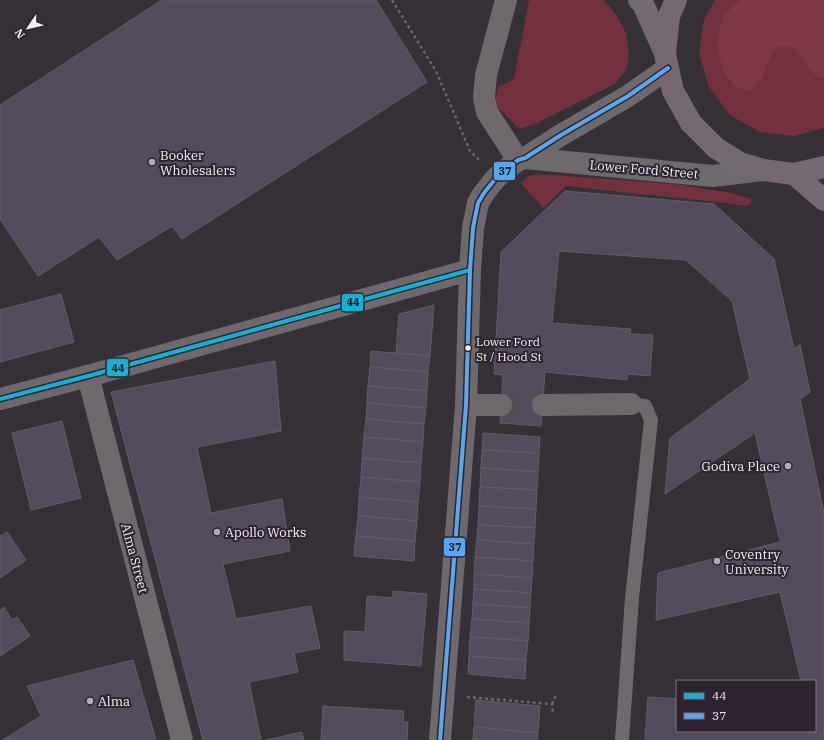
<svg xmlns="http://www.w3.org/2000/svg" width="824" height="740" viewBox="0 0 824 740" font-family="'IBM Plex Serif',serif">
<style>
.green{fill:#73303f}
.forest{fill:#7f3847}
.building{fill:#524c5c;stroke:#615e65}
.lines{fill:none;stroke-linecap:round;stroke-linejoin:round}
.minor-tunnel{stroke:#534c54;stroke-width:22;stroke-dasharray:22 11;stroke-linecap:butt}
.path{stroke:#6b666c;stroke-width:2.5;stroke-dasharray:3 3;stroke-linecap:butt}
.service{stroke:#6d696d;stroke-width:14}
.minor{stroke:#6d696d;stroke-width:22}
.trunk{stroke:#746871;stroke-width:22}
.bus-1-casing{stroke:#2e2430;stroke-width:7}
.bus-2-casing{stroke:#2e2430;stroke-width:7}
.bus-1{stroke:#13b2d5;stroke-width:4}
.bus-2{stroke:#5aa8eb;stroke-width:4}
.poi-dot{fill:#b2acb3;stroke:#2e2430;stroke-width:1.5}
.bus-dot{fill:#f5eef6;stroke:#2e2430;stroke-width:1.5}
.labels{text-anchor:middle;stroke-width:4;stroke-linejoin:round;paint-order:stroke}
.bus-label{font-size:12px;fill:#f5eef6;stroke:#2e2430;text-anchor:start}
.poi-label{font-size:13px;fill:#f5eef6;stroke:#2e2430;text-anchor:start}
.street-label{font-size:13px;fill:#f5eef6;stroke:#2e2430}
.line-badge{stroke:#2e2430;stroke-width:1.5}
.pale-badge-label{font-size:11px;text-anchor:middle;font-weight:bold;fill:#111}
</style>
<rect width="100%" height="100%" fill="#363037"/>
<!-- green -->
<g class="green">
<path d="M529 0H604L617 16 626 33 629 53 627 69 615 84 537 123 523 128 517 127 495 104 498 87 514 79Z"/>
<path d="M715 0H824V128L794 136 760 132 730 115 709 87 699 54 704 20Z"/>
<path d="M539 174 674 184 732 193 751 199V203L746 206 725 203 566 186 543 208 521 183 528 176Z"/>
</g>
<!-- forest -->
<path class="forest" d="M740 0H824V79L818 77 810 70 796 50 789 47 780 46C764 57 766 85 750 89 727 93 718 59 718 42 718 36 721 24 723 18 726 12 735 5 740 0Z"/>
<!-- building -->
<g class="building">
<path d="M162 0H376L427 82 182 239 172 226 117 260 99 237 38 276 0 219V105Z"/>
<path d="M565 191 714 204 774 259 794 349 800 345 810 392 800 399 824 513V740H645L648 697 677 699V731H815V681H801L780 592 656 620 658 573 780 542 755 433 665 494 670 438 750 379 732 301 686 260 559 251 552 323 631 329 630 334 653 335 650 376 628 374 627 380 545 372 541 426 500 423 503 375 494 374 501 252Z"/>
<path d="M61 294 74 342 0 362V310Z"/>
<path d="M434 305 430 356 396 353 399 314Z"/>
<path d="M371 351 430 356 428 372 370 367Z"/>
<path d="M275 361 281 431 197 447 211 513 282 499 290 551 223 564 236 619 311 606 320 648 294 653 298 672 249 682 261 740H203L111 392Z"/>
<path d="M370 367 428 372 427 391 368 386Z"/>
<path d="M368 386 427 391 426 408 367 403Z"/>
<path d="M367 403 426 408 424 424 366 419Z"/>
<path d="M366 419 424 424 423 442 364 437Z"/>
<path d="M62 421 81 498 31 510 12 433Z"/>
<path d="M483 433 540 437 539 453 482 450Z"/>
<path d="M364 437 423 442 421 463 362 458Z"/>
<path d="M482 450 539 453 538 472 481 468Z"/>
<path d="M362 458 421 463 420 482 361 477Z"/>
<path d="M481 468 538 472 537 490 480 487Z"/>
<path d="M361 477 420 482 418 502 359 497Z"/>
<path d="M480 487 537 490 536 509 479 506Z"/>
<path d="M359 497 418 502 417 521 358 516Z"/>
<path d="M479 506 536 509 535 528 478 525Z"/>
<path d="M358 516 417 521 415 541 356 536Z"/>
<path d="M478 525 535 528 534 544 477 540Z"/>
<path d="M7 532 26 560 0 578V536Z"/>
<path d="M356 536 415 541 414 561 354 556Z"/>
<path d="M477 540 534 544 533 561 475 557Z"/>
<path d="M475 557 533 561 532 578 474 574Z"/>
<path d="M474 574 532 578 531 593 474 589Z"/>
<path d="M474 589 531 593 530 608 473 604Z"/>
<path d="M393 591 427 594 421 666 344 660V631L365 632 367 596 393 598Z"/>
<path d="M473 604 530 608 529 623 472 619Z"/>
<path d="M4 607 12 620 17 617 30 636 0 656V611Z"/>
<path d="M472 619 529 623 528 641 470 637Z"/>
<path d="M470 637 528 641 526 660 469 656Z"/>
<path d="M469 656 526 660 525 679 468 674Z"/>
<path d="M133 660 156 740H3L41 716 27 686Z"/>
<path d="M476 700 540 706 538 733 474 727Z"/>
<path d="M323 706 404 711 403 722H408L407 740H321Z"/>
<path d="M474 727 538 733 537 740H473Z"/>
<path d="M302 732 304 740H266Z"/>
</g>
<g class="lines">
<!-- minor-tunnel -->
<path class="minor-tunnel" d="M501 405H543"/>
<!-- path -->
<g class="path">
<path d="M392 0 436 71 470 151 479 160"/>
<path d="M467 697 552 704 553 713"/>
<path d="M552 704 556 695"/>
</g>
<!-- service -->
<path class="service" d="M622 740 632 598 651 420 645 406 631 404"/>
<!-- minor -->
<g class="minor">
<path d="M506 0 486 75 484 98 487 112 518 160"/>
<path d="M525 158 713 176 763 170"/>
<path d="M88 376 182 740"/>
<path d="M0 399 88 376 470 270"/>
<path d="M466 405H501"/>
<path d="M543 405 631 404"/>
<path d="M440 740 466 405 470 270 473 228 478 203 484 193 496 178 518 160 525 158 561 135 628 96 668 68"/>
</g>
<!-- trunk -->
<g class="trunk">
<path d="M639 0 643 4 665 53"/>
<path d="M676 0 669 16 665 54 673 91 691 123 716 148 740 163 763 170 794 174 824 167"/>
<path d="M794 174 824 200"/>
</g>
<!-- bus-1 casing -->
<g class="bus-1-casing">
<path id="bus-1" d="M0 399 88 376 470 270"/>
</g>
<!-- bus-2 casing -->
<g class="bus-2-casing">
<path id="bus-2" d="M440 740 466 405 470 270 473 228 478 203 484 193 496 178 518 160 525 158 561 135 628 96 668 68"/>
</g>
<!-- bus-1 -->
<use href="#bus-1" class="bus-1"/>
<!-- bus-2 -->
<use href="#bus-2" class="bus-2"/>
</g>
<!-- markers -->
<g class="poi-dot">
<circle cx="152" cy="162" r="4"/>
<circle cx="788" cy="466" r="4"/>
<circle cx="217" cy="532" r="4"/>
<circle cx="717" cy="561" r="4"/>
<circle cx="90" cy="701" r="4"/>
</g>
<circle class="bus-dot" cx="468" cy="348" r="3.5"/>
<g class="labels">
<!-- bus labels -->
<g class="bus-label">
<text x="476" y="346">Lower Ford<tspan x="476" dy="15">St / Hood St</tspan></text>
</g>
<!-- poi labels -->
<g class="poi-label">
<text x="160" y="160">Booker<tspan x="160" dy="15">Wholesalers</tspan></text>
<text x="780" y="471" text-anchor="end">Godiva Place</text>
<text x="225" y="537">Apollo Works</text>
<text x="725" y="559">Coventry<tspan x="725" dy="15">University</tspan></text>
<text x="98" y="706">Alma</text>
</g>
<!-- street labels -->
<g class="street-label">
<text transform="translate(644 169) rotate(5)" y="5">Lower Ford Street</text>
<text transform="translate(135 558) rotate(75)" y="5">Alma Street</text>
</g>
</g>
<g class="line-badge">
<rect x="493" y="161" width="23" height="20" rx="4" fill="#5aa8eb"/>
<rect x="341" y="293" width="23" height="19" rx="4" fill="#13b2d5"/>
<rect x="106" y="358" width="23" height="19" rx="4" fill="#13b2d5"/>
<rect x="443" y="537" width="23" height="20" rx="4" fill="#5aa8eb"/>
</g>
<g class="pale-badge-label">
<text x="505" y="175">37</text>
<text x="353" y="306">44</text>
<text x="118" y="372">44</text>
<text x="455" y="551">37</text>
</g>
<!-- legend -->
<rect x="676" y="680" width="140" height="52" fill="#2e2430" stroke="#7e757f"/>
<rect x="684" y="693" width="20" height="6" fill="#13b2d5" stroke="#7e757f"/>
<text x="712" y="700" font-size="12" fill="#f5eef6">44</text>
<rect x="684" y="713" width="20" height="6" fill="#5aa8eb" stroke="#7e757f"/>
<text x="712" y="720" font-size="12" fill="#f5eef6">37</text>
<!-- north arrow -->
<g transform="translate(28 28) rotate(235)" stroke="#2e2430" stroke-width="3" paint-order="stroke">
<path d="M0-3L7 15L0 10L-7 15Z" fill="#f5eef6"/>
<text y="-6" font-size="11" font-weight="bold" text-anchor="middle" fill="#f5eef6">N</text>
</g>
</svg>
